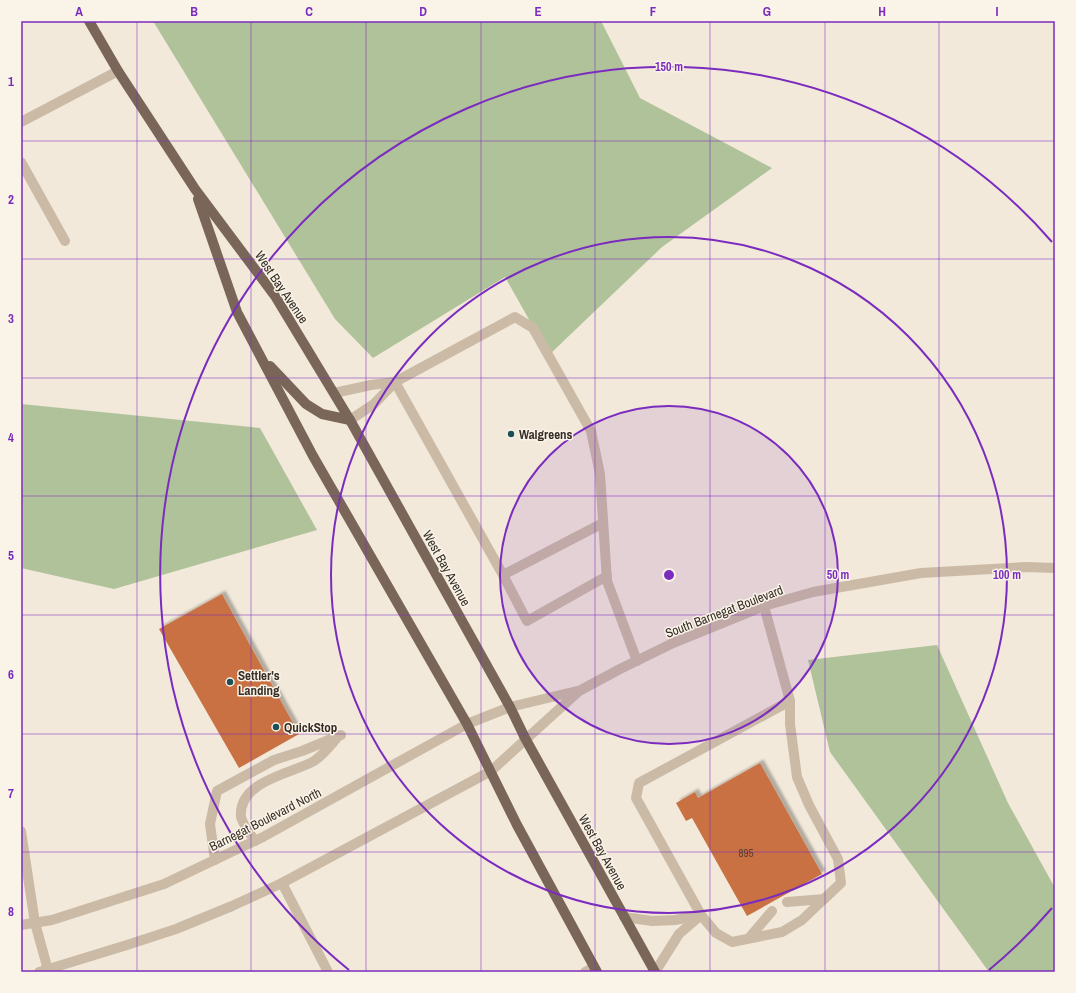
<svg xmlns="http://www.w3.org/2000/svg" width="1076" height="993" viewBox="0 0 1076 993" font-family="'Archivo Narrow',sans-serif">
<style>
.green{fill:#b0c29a}
.building{fill:#c97142;filter:url(#shadow)}
.lines{fill:none;stroke-linecap:round;stroke-linejoin:round}
.service{stroke:#cbbba6;stroke-width:10}
.tertiary{stroke:#cbbba6;stroke-width:10}
.primary{stroke:#796658;stroke-width:10}
.grid{fill:none;stroke:#7b2cbf;stroke-width:1;stroke-opacity:0.55}
.ring{fill:none;stroke:#7b2cbf;stroke-width:2}
.poi-dot{fill:#1c4e59;stroke:#faf3e7;stroke-width:1.5}
.labels{text-anchor:middle;stroke-width:3;stroke-linejoin:round;paint-order:stroke}
.number-label{font-size:11px;fill:#5b3f2e}
.street-label{font-size:13px;fill:#362e27;stroke:#faf3e7}
.poi-label{font-size:13px;font-weight:bold;fill:#362e27;stroke:#faf3e7;text-anchor:start}
.centre{fill:#7b2cbf;stroke:#faf3e7;stroke-width:2}
.ring-label{font-size:12px;text-anchor:middle;font-weight:bold;fill:#7b2cbf;stroke:#faf3e7;stroke-width:3;stroke-linejoin:round;paint-order:stroke}
.neatline{fill:none;stroke:#7b2cbf;stroke-width:1.5}
.grid-label{font-size:13px;text-anchor:middle;font-weight:bold;fill:#7b2cbf}
</style>
<defs>
<filter id="shadow"><feDropShadow dx="3.5" dy="-3.5" stdDeviation="1" flood-color="#0004"/></filter>
</defs>
<rect width="100%" height="100%" fill="#f2e9da"/>
<!-- green -->
<g class="green">
<path d="M153 21H601L640 98 772 168 662 247 549 355 505 277 373 358 335 319Z"/>
<path d="M21 404 260 428 317 530 114 589 21 568Z"/>
<path d="M937 645 1008 803 1055 888V972H989L830 752 808 660Z"/>
</g>
<!-- building -->
<g class="building">
<path d="M222 594 299 734 239 768 159 629Z"/>
<path d="M760 763 822 874 747 916 692 818 686 821 676 803 695 792 698 798Z"/>
</g>
<g class="lines">
<!-- service -->
<g class="service">
<path d="M21 122 118 71"/>
<path d="M21 162 65 241"/>
<path d="M395 382 503 575 527 621 607 576"/>
<path d="M334 393 371 385 395 382"/>
<path d="M350 420 374 404 395 382 515 317 533 328 591 431 600 474 607 581 637 661"/>
<path d="M503 575 603 523"/>
<path d="M764 606 790 701V724L797 777 809 805 838 859 841 883 824 899 787 902"/>
<path d="M790 701 639 783 636 798 701 915 716 933 732 942 782 932 802 920 824 899"/>
<path d="M21 831 35 923 48 970"/>
<path d="M255 841C251 835 242 823 241 817 238 781 291 774 314 761 322 756 330 746 336 739"/>
<path d="M215 860 210 824 217 791 274 760 302 751 341 735"/>
<path d="M282 883 328 972"/>
<path d="M624 917 652 921 675 920 701 915"/>
<path d="M749 938 772 911"/>
<path d="M585 972 594 967"/>
<path d="M655 972 679 934 701 915"/>
</g>
<!-- tertiary -->
<g class="tertiary">
<path d="M21 925 52 920 164 884 263 837 467 724 510 707 577 691"/>
<path d="M39 972 127 945 176 929 232 906 282 883 491 771 579 691 620 669 673 643 764 606 813 592 921 573 1027 567 1055 568"/>
</g>
<!-- primary -->
<g class="primary">
<path d="M89 21 118 71 195 189 275 296 350 420 510 707 525 738 655 972"/>
<path d="M198 199 237 312 313 456 467 724 517 825 597 972"/>
<path d="M270 366 306 404 322 414 350 420"/>
</g>
</g>
<!-- grid -->
<path class="grid" d="M137 21V972M251 21V972M366 21V972M481 21V972M595 21V972M710 21V972M825 21V972M939 21V972M21 141H1055M21 259H1055M21 378H1055M21 496H1055M21 615H1055M21 734H1055M21 852H1055"/>
<!-- distance rings -->
<circle cx="669" cy="575" r="169" fill="#7b2cbf" fill-opacity=".12"/>
<g class="ring">
<circle cx="669" cy="575" r="169"/>
<circle cx="669" cy="575" r="338"/>
<path d="M1052 908A508 508 0 0 1 989 970M349 970A508 508 0 1 1 1052 242"/>
</g>
<!-- markers -->
<g class="poi-dot">
<circle cx="511" cy="434" r="4"/>
<circle cx="230" cy="682" r="4"/>
<circle cx="276" cy="727" r="4"/>
</g>
<g class="labels">
<!-- number labels -->
<g class="number-label">
<text x="746" y="857">895</text>
</g>
<!-- street labels -->
<g class="street-label">
<text transform="translate(282 287) rotate(56)" y="5">West Bay Avenue</text>
<text transform="translate(447 568) rotate(61)" y="5">West Bay Avenue</text>
<text transform="translate(724 611) rotate(-21)" y="5">South Barnegat Boulevard</text>
<text transform="translate(265 819) rotate(-27)" y="5">Barnegat Boulevard North</text>
<text transform="translate(603 852) rotate(61)" y="5">West Bay Avenue</text>
</g>
<!-- poi labels -->
<g class="poi-label">
<text x="519" y="439">Walgreens</text>
<text x="238" y="680">Settler's<tspan x="238" dy="15">Landing</tspan></text>
<text x="284" y="732">QuickStop</text>
</g>
</g>
<circle cx="669" cy="575" r="6" class="centre"/>
<g class="ring-label">
<text x="669" y="71">150 m</text>
<text x="838" y="579">50 m</text>
<text x="1007" y="579">100 m</text>
</g>
<!-- border -->
<rect width="1076" height="993" fill="none" stroke="#faf3e7" stroke-width="44"/>
<rect x="22" y="22" width="1032" height="949" class="neatline"/>
<g class="grid-label">
<text x="79" y="16">A</text>
<text x="194" y="16">B</text>
<text x="309" y="16">C</text>
<text x="423" y="16">D</text>
<text x="538" y="16">E</text>
<text x="653" y="16">F</text>
<text x="767" y="16">G</text>
<text x="882" y="16">H</text>
<text x="997" y="16">I</text>
<text x="11" y="86">1</text>
<text x="11" y="204">2</text>
<text x="11" y="323">3</text>
<text x="11" y="442">4</text>
<text x="11" y="560">5</text>
<text x="11" y="679">6</text>
<text x="11" y="798">7</text>
<text x="11" y="916">8</text>
</g>
</svg>
